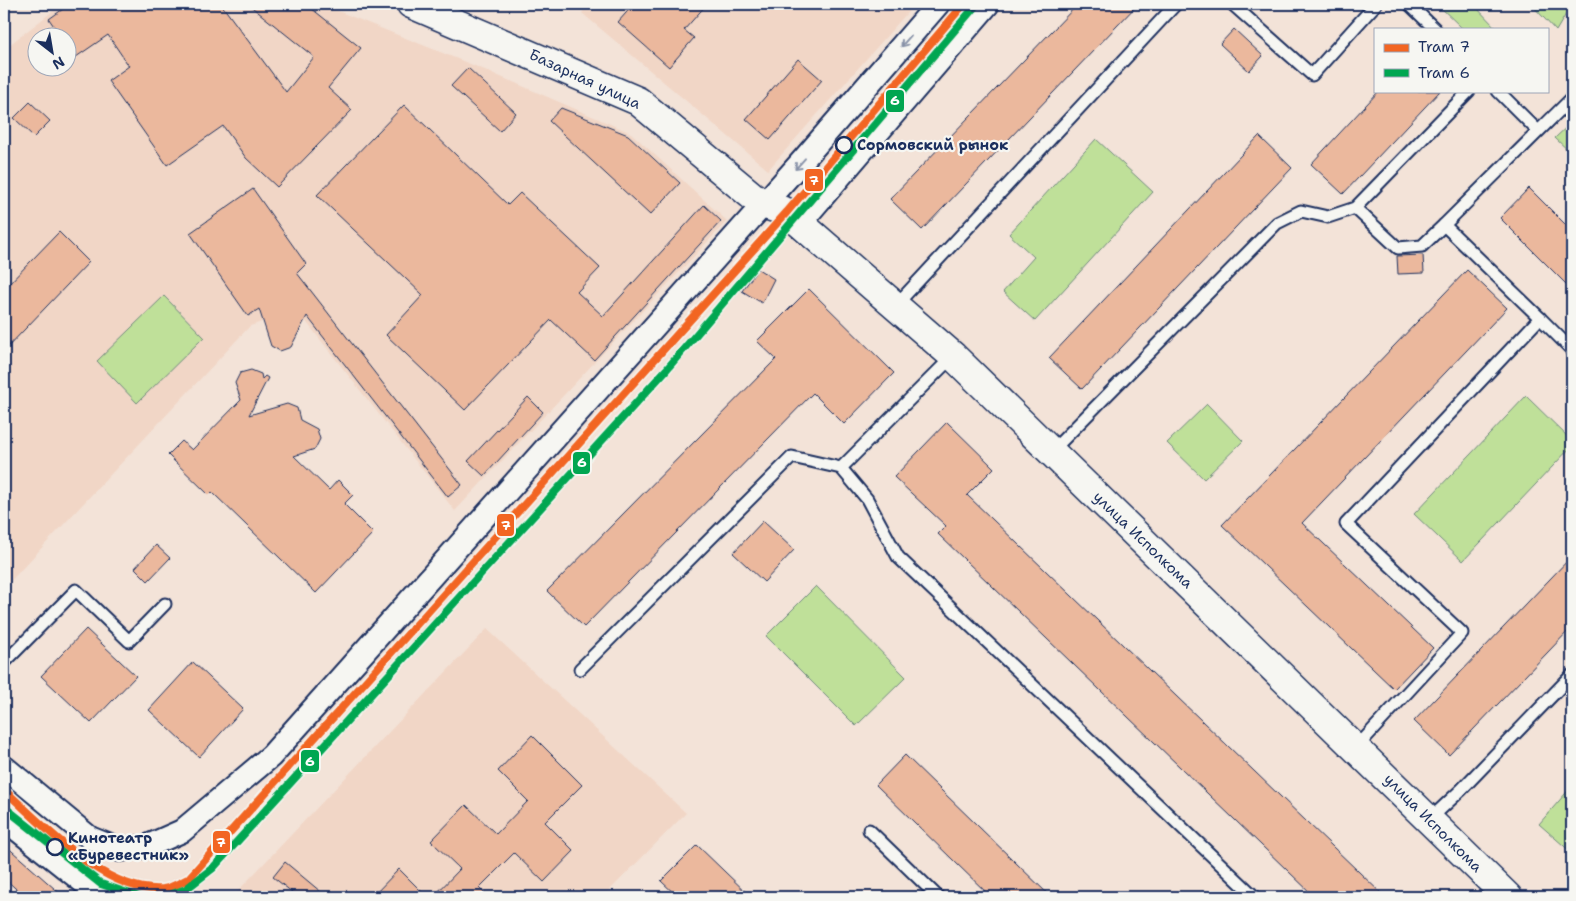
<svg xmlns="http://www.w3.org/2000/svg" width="1576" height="901" viewBox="0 0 1576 901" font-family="'Shantell Sans',sans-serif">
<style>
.built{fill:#f1d6c6;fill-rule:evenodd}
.green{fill:#bfe099;stroke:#6d887c}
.building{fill:#ebb89d;stroke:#1b2f5e}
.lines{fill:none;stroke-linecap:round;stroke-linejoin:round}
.service-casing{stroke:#1b2f5e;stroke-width:15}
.minor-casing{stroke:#1b2f5e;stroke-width:26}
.tertiary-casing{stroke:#1b2f5e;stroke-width:31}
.service{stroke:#f6f6f2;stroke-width:11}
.minor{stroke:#f6f6f2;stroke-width:22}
.tertiary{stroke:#f6f6f2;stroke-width:28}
.tram-1-casing{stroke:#f6f6f2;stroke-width:11}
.tram-2-casing{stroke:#f6f6f2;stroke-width:11}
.tram-1{stroke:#f26522;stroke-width:8}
.tram-2{stroke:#00a651;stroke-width:8}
.oneway{stroke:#8892a8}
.stop-dot{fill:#f6f6f2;stroke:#1b2f5e;stroke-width:2.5}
.labels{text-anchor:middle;stroke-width:4.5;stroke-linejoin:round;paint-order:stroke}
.street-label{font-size:15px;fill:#1b2f5e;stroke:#f6f6f2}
.stop-label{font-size:15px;font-weight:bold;fill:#1b2f5e;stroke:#f6f6f2;text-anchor:start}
.line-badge{stroke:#f6f6f2;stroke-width:2}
.badge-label{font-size:14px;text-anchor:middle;font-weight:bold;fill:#fff}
</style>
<rect width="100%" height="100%" fill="#f3e3d8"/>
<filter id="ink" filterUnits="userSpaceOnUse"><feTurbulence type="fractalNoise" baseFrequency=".02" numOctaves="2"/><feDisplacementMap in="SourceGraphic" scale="10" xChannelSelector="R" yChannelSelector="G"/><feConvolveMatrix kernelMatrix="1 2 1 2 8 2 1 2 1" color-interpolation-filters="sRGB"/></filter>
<g filter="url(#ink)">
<!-- built -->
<g class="built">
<path d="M62 4H328L333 9 485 70 631 133 727 221 455 511 297 310 250 326 4 588V49ZM38 38H68V68H38Z"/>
<path d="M588 4H915L768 170 582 13Z"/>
<path d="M487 629 686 813 603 897H232Z"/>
</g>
<!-- green -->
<g class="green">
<path d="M1437 4H1473L1497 29H1463Z"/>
<path d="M1531 4H1572L1556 31Z"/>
<path d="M1572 122V154L1555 138Z"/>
<path d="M1096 139 1153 192 1035 321 1003 292 1034 257 1009 234Z"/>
<path d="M164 296 204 337 137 403 97 361Z"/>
<path d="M1526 396 1572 441V446L1463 561 1414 514Z"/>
<path d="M1207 404 1243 441 1204 479 1167 443Z"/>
<path d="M816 586 906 677 856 726 766 636Z"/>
<path d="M1572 786V853L1539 824Z"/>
</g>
<!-- building -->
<g class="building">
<path d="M70 4H221L286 92 314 57 248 4H306L361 48 328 88 352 110 277 187 246 158 223 126 167 165 108 81 129 66 108 35 76 57 68 45V38H62L49 19Z"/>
<path d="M634 4H707L684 30 694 38 669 67 618 22Z"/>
<path d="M1078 4H1138L922 230 890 199Z"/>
<path d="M1234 29 1263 56 1249 71 1220 44Z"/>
<path d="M798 59 822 80 770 140 746 119Z"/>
<path d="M468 68 516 113 500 131 451 86Z"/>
<path d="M1379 91H1440L1343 194 1311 164Z"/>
<path d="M30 102 50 121 34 137 14 118Z"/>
<path d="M404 105 508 205 520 193 600 268 577 292 603 316 704 205 721 221 594 360 551 320 465 410 386 335 423 295 317 195Z"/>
<path d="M561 108 628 135 680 183 650 215 549 121Z"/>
<path d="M1259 136 1292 168 1082 389 1049 358Z"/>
<path d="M1529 188 1572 231V290L1500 218Z"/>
<path d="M253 189 306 264 297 273 462 485 448 497 307 316 291 347 280 351 271 346 259 309 248 316 190 233Z"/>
<path d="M59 232 89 262 4 351V289Z"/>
<path d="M1423 255 1424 273 1398 274 1397 256Z"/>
<path d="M758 269 774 279 762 303 742 291Z"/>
<path d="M1467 270 1507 308 1302 523 1433 648 1394 689 1222 525Z"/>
<path d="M809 289 894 373 844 424 813 393 584 627 547 591 776 359 757 341Z"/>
<path d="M251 370 261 374 262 379 265 376 268 378 249 415 287 404 297 408 300 420 317 429 320 439 315 449 294 456 329 490 338 480 353 495 344 504 373 533 316 593 212 492 209 495 168 455 182 441 192 450 241 400 235 383 240 373Z"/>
<path d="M528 397 543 412 484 476 468 461Z"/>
<path d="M947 422 994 468 967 495 1385 897H1315L938 534 946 526 894 477Z"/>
<path d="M763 521 794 550 764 582 733 553Z"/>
<path d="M156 545 170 558 148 581 135 568Z"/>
<path d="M1572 556V627L1449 755 1414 721Z"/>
<path d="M86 629 136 676 91 723 41 676Z"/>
<path d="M193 662 243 709 199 757 149 710Z"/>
<path d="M532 735 582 785 545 822 574 851 544 882 514 853 479 888 488 897H433L460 869 431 841 466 805 496 834 528 801 498 771Z"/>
<path d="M905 755 1051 897H991L876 785Z"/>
<path d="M4 844 64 897H25L4 878Z"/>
<path d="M697 845 751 897H678L661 881Z"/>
<path d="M285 862 327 897H298L273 877Z"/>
<path d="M399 869 427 897H372Z"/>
</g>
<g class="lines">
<!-- service casing -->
<g class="service-casing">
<g id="service">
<path d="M1232 4 1312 75 1376 4"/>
<path d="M1409 4 1435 29"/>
<path d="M1498 91 1537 130"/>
<path d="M1355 208 1398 248 1422 246 1444 225"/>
<path d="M896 305 1176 4"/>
<path d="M1540 318 1444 225 1572 98"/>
<path d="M953 356 841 468 867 499 898 557 1255 897"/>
<path d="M1052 451 1277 223 1301 211 1328 217 1355 208 1469 91"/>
<path d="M4 663 76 590 129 641 165 604"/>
<path d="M580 669 792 457 841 468"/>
<path d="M1356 748 1462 633 1346 524 1540 318 1572 350"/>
<path d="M1429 820 1461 790 1572 675"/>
<path d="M869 830 938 897"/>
</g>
</g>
<!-- minor casing -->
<g class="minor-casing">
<g id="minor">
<path d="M800 223 988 4"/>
<path d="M4 767 90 838 120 850 148 846 182 831 271 756 803 160 938 4"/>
<path d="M4 819 102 897"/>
</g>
</g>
<!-- tertiary casing -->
<g class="tertiary-casing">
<path id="tertiary" d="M411 4 638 101 762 204 787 212 795 219 953 356 1508 897"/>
</g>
<!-- service -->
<use href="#service" class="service"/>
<!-- minor -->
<use href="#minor" class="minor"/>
<!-- tertiary -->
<use href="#tertiary" class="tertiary"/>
<!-- tram-1 casing -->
<g class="tram-1-casing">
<path id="tram-1" d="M4 790C46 827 104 893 163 889 171 888 181 882 188 879L787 212 964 4"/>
</g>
<!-- tram-2 casing -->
<g class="tram-2-casing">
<g id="tram-2">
<path d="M4 807 101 884 139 897"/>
<path d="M164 897 186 889 213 868 666 370 977 4"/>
</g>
</g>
<!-- tram-1 -->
<use href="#tram-1" class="tram-1"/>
<!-- tram-2 -->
<use href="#tram-2" class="tram-2"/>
</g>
<!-- one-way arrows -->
<defs><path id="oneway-shaft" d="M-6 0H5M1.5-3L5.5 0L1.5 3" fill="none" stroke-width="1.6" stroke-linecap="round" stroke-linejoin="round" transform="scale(1.25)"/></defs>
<g class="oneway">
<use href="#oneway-shaft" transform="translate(906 41) rotate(131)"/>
<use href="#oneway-shaft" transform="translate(800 164) rotate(132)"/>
</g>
</g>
<!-- markers -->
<g class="stop-dot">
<circle cx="844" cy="145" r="8"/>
<circle cx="55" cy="847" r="8"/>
</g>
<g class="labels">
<!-- street labels -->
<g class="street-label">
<text transform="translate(585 79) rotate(25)" y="5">Базарная улица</text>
<text transform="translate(1143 540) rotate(44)" y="5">улица Исполкома</text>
<text transform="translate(1433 823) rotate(45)" y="5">улица Исполкома</text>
</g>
<!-- stop labels -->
<g class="stop-label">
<text x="857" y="150">Сормовский рынок</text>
<text x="68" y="843">Кинотеатр<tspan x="68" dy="17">«Буревестник»</tspan></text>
</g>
</g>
<g class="line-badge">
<rect x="885" y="89" width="20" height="24" rx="5" fill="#00a651"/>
<rect x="804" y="168" width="20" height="24" rx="5" fill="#f26522"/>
<rect x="572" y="451" width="19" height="24" rx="5" fill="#00a651"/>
<rect x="496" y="513" width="19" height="24" rx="5" fill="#f26522"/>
<rect x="300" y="749" width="20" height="24" rx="5" fill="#00a651"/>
<rect x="212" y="830" width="19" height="24" rx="5" fill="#f26522"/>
</g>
<g class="badge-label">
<text x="895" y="105">6</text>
<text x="814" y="185">7</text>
<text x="582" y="467">6</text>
<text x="506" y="530">7</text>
<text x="310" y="766">6</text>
<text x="221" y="847">7</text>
</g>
<!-- margin -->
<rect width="1576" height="901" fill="none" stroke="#f6f6f2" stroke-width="20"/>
<rect x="10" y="10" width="1556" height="881" fill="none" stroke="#1b2f5e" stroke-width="2" filter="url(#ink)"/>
<!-- legend -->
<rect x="1374" y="28" width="175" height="65" fill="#f6f6f2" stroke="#9ea6b7"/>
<rect x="1384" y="44" width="25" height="8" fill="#f26522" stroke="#9ea6b7"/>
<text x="1418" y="52" font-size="15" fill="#1b2f5e">Tram 7</text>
<rect x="1384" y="69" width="25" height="8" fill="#00a651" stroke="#9ea6b7"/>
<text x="1418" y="78" font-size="15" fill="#1b2f5e">Tram 6</text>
<!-- north arrow -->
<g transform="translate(52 52) rotate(149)"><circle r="24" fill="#f6f6f2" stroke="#9ea6b7"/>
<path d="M0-4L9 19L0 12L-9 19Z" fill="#1b2f5e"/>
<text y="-8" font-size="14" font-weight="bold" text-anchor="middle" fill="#1b2f5e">N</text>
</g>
</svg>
